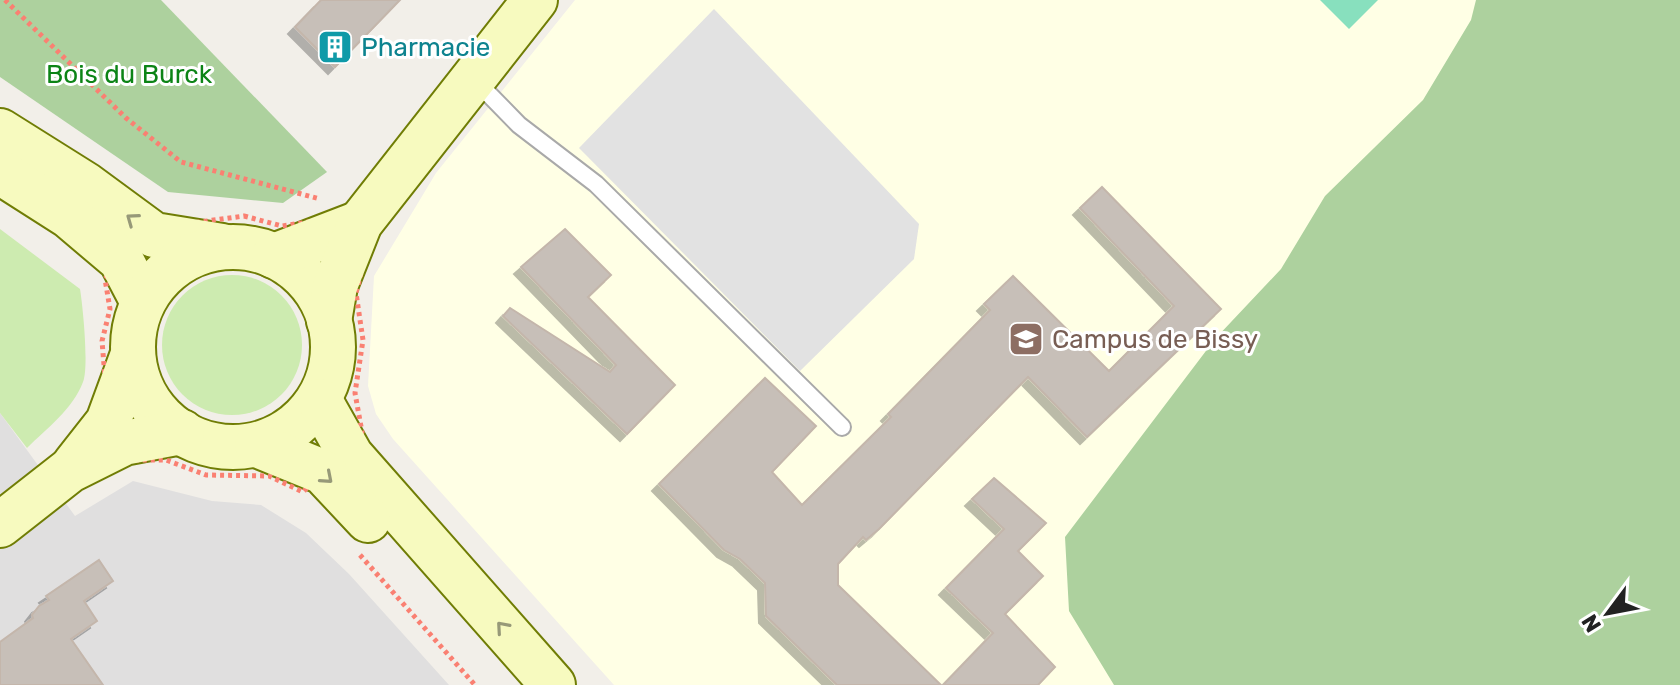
<svg xmlns="http://www.w3.org/2000/svg" width="1680" height="685" viewBox="0 0 1680 685" font-family="Rubik,sans-serif">
<style>
.residential{fill:#e0dfdf}
.education{fill:#ffffe5}
.grass{fill:#cdebb0}
.forest{fill:#add19e}
.pitch{fill:#88e0be}
.parking{fill:#e2e2e2}
.building{fill:#c7bfb8;stroke:#c4b6ab;stroke-width:2;filter:url(#shadow)}
.lines{fill:none;stroke-linecap:round;stroke-linejoin:round}
.lane-casing{stroke:#a9a9a9;stroke-width:20}
.secondary-casing{stroke:#707d05;stroke-width:48}
.path{stroke:#fa8072;stroke-width:5;stroke-dasharray:4 4;stroke-linecap:butt}
.lane{stroke:#fff;stroke-width:16}
.secondary{stroke:#f7fabf;stroke-width:44}
.oneway{stroke:#979978}
.labels{text-anchor:middle;stroke-width:6;stroke-linejoin:round;paint-order:stroke}
.culture-label{font-size:26px;fill:#0d838f;stroke:#fff;text-anchor:start}
.park-label{font-size:26px;fill:#0c8416;stroke:#fff}
.education-label{font-size:26px;fill:#785e54;stroke:#fff;text-anchor:start}
</style>
<defs>
<filter id="shadow"><feDropShadow dx="-7" dy="7" stdDeviation="0" flood-color="#0004"/></filter>
</defs>
<rect width="100%" height="100%" fill="#f2efe9"/>
<!-- residential -->
<path class="residential" d="M0 413 75 516 133 481 212 501 261 505 306 533 349 574 449 685H0Z"/>
<!-- education -->
<path class="education" d="M575 0H1680V685H614L393 439 376 414 368 386 374 276 436 173Z"/>
<!-- grass -->
<g class="grass">
<path d="M0 229 80 289C83 307 89 367 83 382 73 409 46 429 27 448L0 413Z"/>
<circle cx="232" cy="345" r="70"/>
</g>
<!-- forest -->
<g class="forest">
<path d="M0 0H161L327 172 283 203 168 192 0 77Z"/>
<path d="M1476 0H1680V685H1114L1069 611 1065 537 1215 339 1281 269 1325 196 1423 100 1471 20Z"/>
</g>
<!-- pitch -->
<path class="pitch" d="M1320 0H1378L1349 29Z"/>
<!-- parking -->
<path class="parking" d="M714 9 919 224 914 259 800 371 579 148Z"/>
<!-- building -->
<g class="building">
<path d="M321 0H400L335 67 295 27Z"/>
<path d="M1102 187 1221 309 1087 437 1028 377 879 529 866 540 863 537 838 564V585L941 685H837L766 616 765 583 740 559 724 550 659 484 765 378 816 426 772 472 802 505 891 417 888 414 990 310 984 304 1013 276 1109 371 1174 306 1080 208Z"/>
<path d="M565 229 611 275 588 297 675 385 627 434 503 316 510 308 610 372 616 365 521 267Z"/>
<path d="M994 478 1046 523 1018 551 1043 576 1005 614 1055 667 1038 685H943L993 633 946 588 1004 529 972 499Z"/>
<path d="M99 560 113 581 84 601 97 621 71 639 103 685H0V642L33 618 32 615 39 606 49 600 46 596Z"/>
</g>
<g class="lines">
<!-- lane casing -->
<g class="lane-casing">
<path id="lane" d="M474 79 519 125 596 184 842 427"/>
</g>
<!-- secondary casing -->
<g class="secondary-casing">
<g id="secondary">
<path d="M0 131 86 185 154 235 222 246"/>
<path d="M0 172 69 216 121 260 143 302"/>
<circle cx="233" cy="347" r="100"/>
<path d="M274 256 360 223"/>
<path d="M329 321 335 286 360 223 535 0"/>
<path d="M320 401 351 456 553 685"/>
<path d="M257 445 323 472 368 520"/>
<path d="M75 464 108 422 133 354"/>
<path d="M0 525 70 470 124 443 182 432"/>
</g>
</g>
<!-- path -->
<g class="path">
<path d="M5 0 126 118 181 162 320 199"/>
<path d="M244 216 282 226 315 221 362 269 356 293 363 340 355 393 362 432 303 492 269 476 206 475 166 460H136L96 404 105 377 102 341 110 309 105 279 154 218 192 223Z"/>
<path d="M360 555 475 685"/>
</g>
<!-- lane -->
<use href="#lane" class="lane"/>
<!-- secondary -->
<use href="#secondary" class="secondary"/>
</g>
<!-- one-way arrows -->
<defs><path id="oneway-chevron" d="M-2-3.5L2.5 0L-2 3.5" fill="none" stroke-width="1.6" stroke-linecap="round" stroke-linejoin="round" transform="scale(2)"/></defs>
<g class="oneway">
<use href="#oneway-chevron" transform="translate(132 219) rotate(-144)"/>
<use href="#oneway-chevron" transform="translate(327 478) rotate(41)"/>
<use href="#oneway-chevron" transform="translate(502 627) rotate(-131)"/>
</g>
<!-- icons -->
<defs>
<g id="building-square" transform="scale(1.8)"><rect x="-9" y="-9" width="18" height="18" rx="4" fill="#0f9aa8" stroke="#fff"/><path d="M-4-6H4V6H1V3H-1V6H-4ZM-2.5-4.3h1.7v1.8h-1.7ZM.8-4.3h1.7v1.8H.8ZM-2.5-1h1.7V.8h-1.7ZM.8-1h1.7V.8H.8Z" fill="#fff"/></g>
<g id="university-square" transform="scale(1.8)"><rect x="-9" y="-9" width="18" height="18" rx="4" fill="#8d6e63" stroke="#fff"/><path d="M0-5L7-2L0 1L-7-2ZM-4 1L0 2.5L4 1V4Q0 6-4 4Z" fill="#fff"/></g>
</defs>
<g fill-rule="evenodd">
<use href="#building-square" x="335" y="47"/>
<use href="#university-square" x="1026" y="339"/>
</g>
<g class="labels">
<!-- culture labels -->
<g class="culture-label">
<text x="361" y="56">Pharmacie</text>
</g>
<!-- park labels -->
<g class="park-label">
<text x="129" y="83">Bois du Burck</text>
</g>
<!-- education labels -->
<g class="education-label">
<text x="1052" y="348">Campus de Bissy</text>
</g>
</g>
<!-- north arrow -->
<g transform="translate(1608 613) rotate(238)" stroke="#ffffff" stroke-width="6" paint-order="stroke">
<path d="M0-6L14 30L0 20L-14 30Z" fill="#222222"/>
<text y="-12" font-size="22" font-weight="bold" text-anchor="middle" fill="#222222">N</text>
</g>
</svg>
